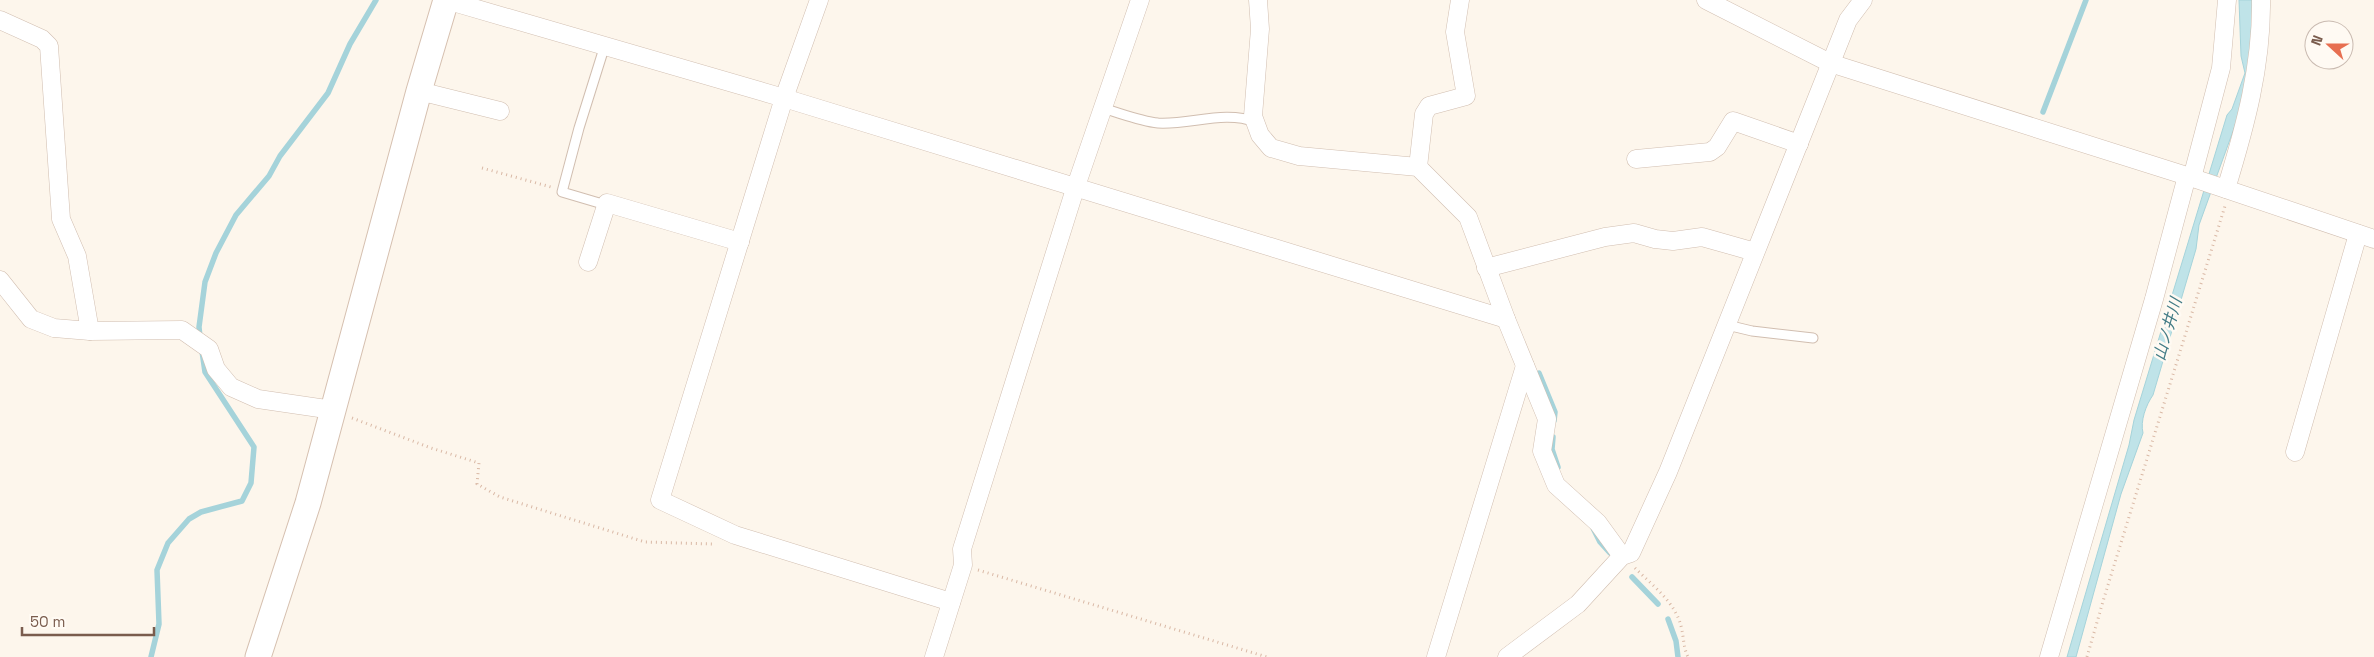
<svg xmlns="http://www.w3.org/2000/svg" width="2374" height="657" viewBox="0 0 2374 657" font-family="'Space Grotesk','Noto Sans JP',sans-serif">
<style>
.water{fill:#bfe3e8;stroke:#a5d3da}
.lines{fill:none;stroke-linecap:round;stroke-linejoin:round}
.stream{stroke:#a5d3da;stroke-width:5.5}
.lane-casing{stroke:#d1beb0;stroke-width:11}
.street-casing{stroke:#d1beb0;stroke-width:19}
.secondary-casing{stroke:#d6c0b0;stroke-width:27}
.path{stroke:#d9b8a5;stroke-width:3;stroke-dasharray:1 4;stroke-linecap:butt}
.lane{stroke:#fff;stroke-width:9}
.street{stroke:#fff;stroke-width:18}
.secondary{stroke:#fff;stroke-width:25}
.labels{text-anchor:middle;stroke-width:5;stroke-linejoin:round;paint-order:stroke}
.water-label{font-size:16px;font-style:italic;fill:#437c86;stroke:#fffaf3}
</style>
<rect width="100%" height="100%" fill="#fdf6ec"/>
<!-- water -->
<path class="water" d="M2239 0H2254L2255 42 2241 109 2199 225 2196 249 2153 395C2146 405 2140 421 2143 433L2121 494 2076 657H2067L2129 445 2134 420 2227 115 2232 109 2245 73 2241 56Z"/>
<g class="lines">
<!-- stream -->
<g class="stream">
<path d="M2043 112 2086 0"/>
<path d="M200 337 199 327 205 282 216 253 236 215 269 176 280 156 328 93 350 44 376 0"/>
<path d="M1539 373 1555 412 1554 421"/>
<path d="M1553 437 1552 449 1558 467"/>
<path d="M1593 528 1600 542 1610 553"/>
<path d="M1632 577 1658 604"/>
<path d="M1668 619 1676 641 1678 657"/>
<path d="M151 657 159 624 157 570 168 543 189 519 201 512 242 501 251 483 254 447 205 372 202 351"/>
</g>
<!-- lane casing -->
<g class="lane-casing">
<g id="lane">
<path d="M605 45 579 128 562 192 606 205"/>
<path d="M1102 108C1120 113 1140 121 1158 123 1190 125 1225 110 1255 122"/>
<path d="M1727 325 1752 331 1813 338"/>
</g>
</g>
<!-- street casing -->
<g class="street-casing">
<g id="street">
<path d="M446 0 784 98 1506 319"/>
<path d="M819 0 784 98 660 500 735 535 951 602"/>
<path d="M1258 0 1260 29 1253 116 1260 135 1271 148 1299 156 1418 167 1468 217 1506 319 1547 419 1542 451 1556 485 1598 523 1622 556"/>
<path d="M1706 0 1830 63 2187 176 2374 239"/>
<path d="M0 20 42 39 49 46 61 219 77 256 90 331"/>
<path d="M419 91 500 111"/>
<path d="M1636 159 1710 152 1717 147 1733 121 1799 144"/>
<path d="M1418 167 1424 114 1429 106 1466 96 1455 32 1460 0"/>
<path d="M2192 178 2221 68 2227 0"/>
<path d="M2226 189C2245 127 2262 66 2261 0"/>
<path d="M588 262 607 203 740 242"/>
<path d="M1486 268 1605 237 1634 233 1655 239 1673 241 1702 237 1755 252"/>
<path d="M0 280 31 319 54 328 90 331 182 330 209 349 216 369 231 387 258 399 333 410"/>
<path d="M2295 452 2358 234"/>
<path d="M934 657 963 565 962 549 1075 189 1140 0"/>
<path d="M1436 657 1525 366"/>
<path d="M1507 657 1578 604 1622 556 1631 553 1668 472 1848 20 1863 0"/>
<path d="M2049 657 2154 299 2187 176"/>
</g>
</g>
<!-- secondary casing -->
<g class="secondary-casing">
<path id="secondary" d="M258 657 308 503 419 91 446 0"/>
</g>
<!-- path -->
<g class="path">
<path d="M482 168 551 187"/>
<path d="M352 418 431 448 479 463 477 484 500 497 645 542 712 544"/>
<path d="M1635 568C1652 585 1675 602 1681 626 1684 637 1683 647 1688 657"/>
<path d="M978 570 1267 657"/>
<path d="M2087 657 2104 598 2225 206"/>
</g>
<!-- lane -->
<use href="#lane" class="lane"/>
<!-- street -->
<use href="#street" class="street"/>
<!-- secondary -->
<use href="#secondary" class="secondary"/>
</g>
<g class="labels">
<!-- water labels -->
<g class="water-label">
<text transform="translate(2167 329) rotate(-74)" y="6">山ノ井川</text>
</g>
</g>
<!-- north arrow -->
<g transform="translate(2329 45) rotate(291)"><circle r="24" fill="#fffaf3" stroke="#cabbb1"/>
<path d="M0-4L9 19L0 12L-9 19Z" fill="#e76f51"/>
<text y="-8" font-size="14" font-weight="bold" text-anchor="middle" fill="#7a5c4d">N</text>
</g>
<!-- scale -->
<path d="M22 627v8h132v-8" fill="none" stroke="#7a5c4d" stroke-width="2.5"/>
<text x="30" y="627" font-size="15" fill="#7a5c4d" stroke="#fffaf3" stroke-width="4" paint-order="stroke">50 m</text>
</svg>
